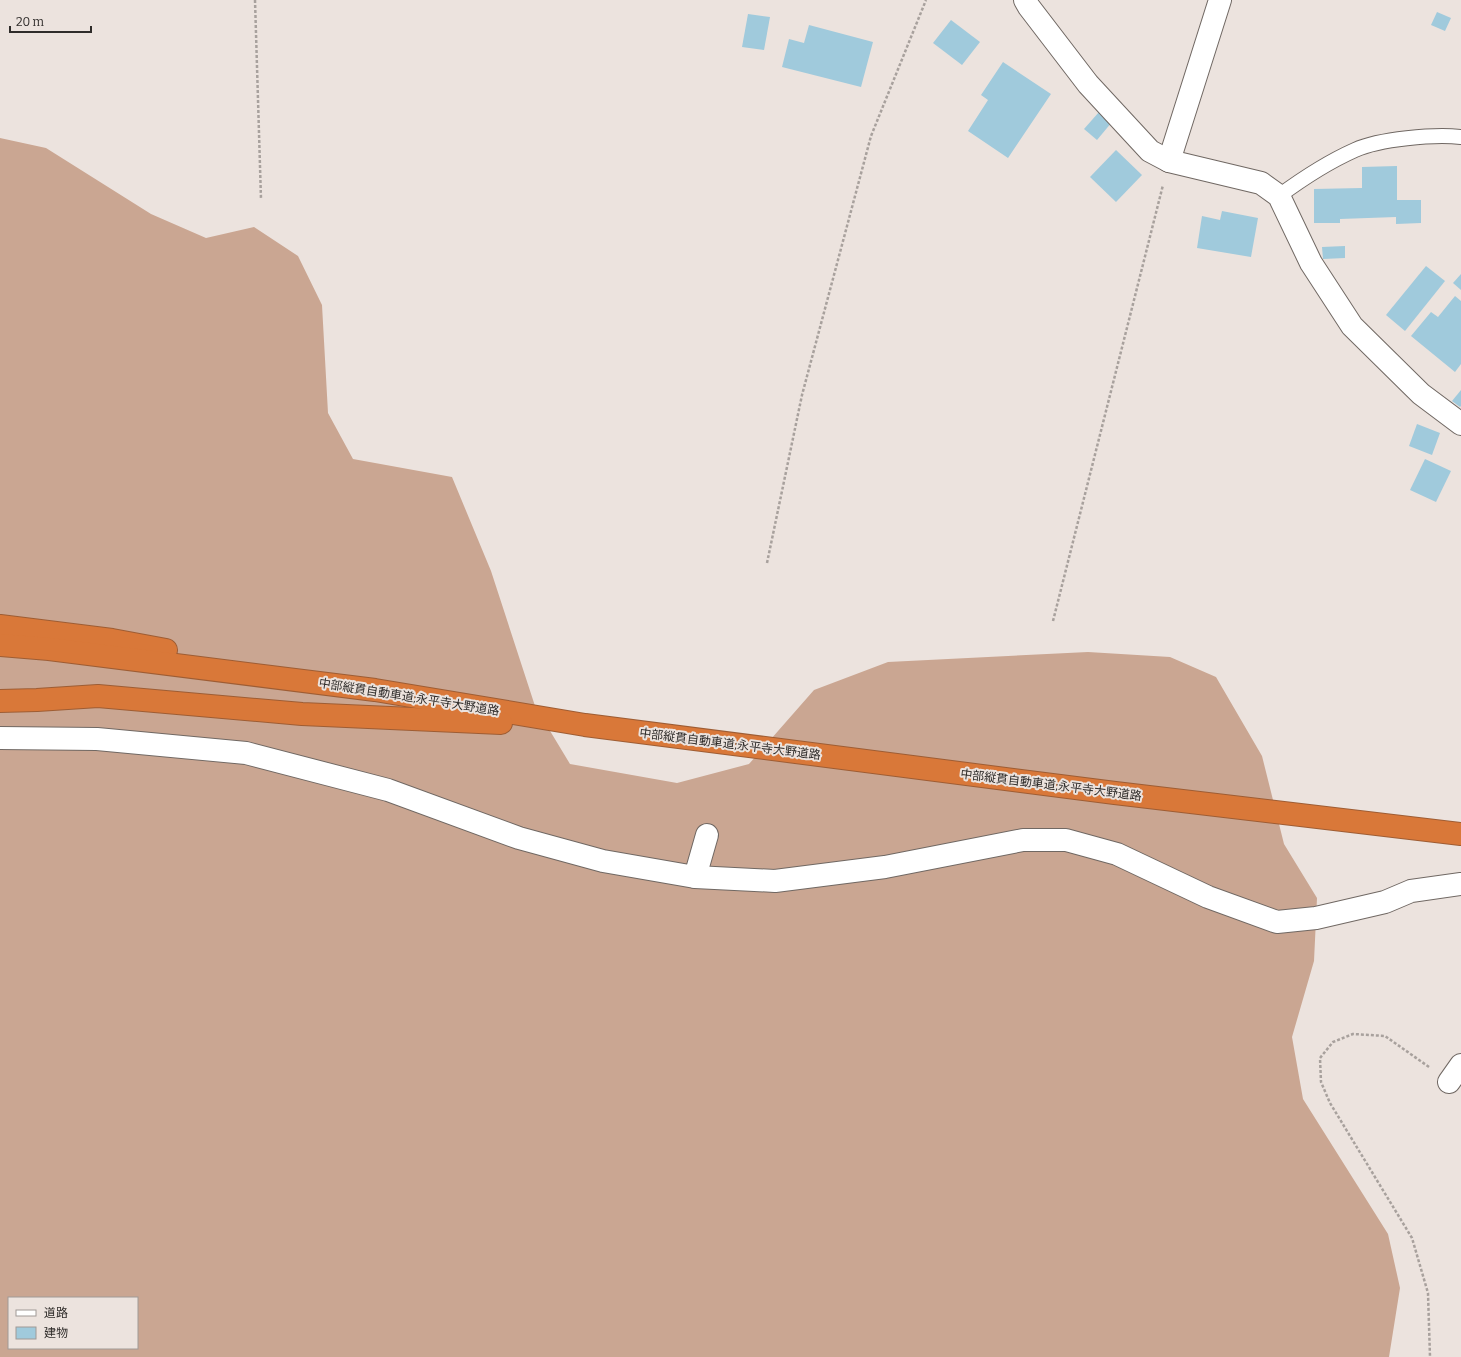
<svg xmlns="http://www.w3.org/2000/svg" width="1461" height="1357" viewBox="0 0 1461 1357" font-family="Bitter,'Noto Sans JP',serif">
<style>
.forest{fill:#caa692;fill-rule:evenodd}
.building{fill:#a0cadc}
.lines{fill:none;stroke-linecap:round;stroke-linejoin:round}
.lane-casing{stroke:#706863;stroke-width:16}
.street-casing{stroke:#706863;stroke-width:24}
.highway-casing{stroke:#9e5d34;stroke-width:24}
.path{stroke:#a8a19d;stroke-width:2.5;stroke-dasharray:3 2;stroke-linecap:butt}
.lane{stroke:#fff;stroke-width:14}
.street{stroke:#fff;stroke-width:22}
.highway{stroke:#d97839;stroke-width:22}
.labels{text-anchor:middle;stroke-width:4;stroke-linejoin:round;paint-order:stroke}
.street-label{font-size:12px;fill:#2f2c2a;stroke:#ece3de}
</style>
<rect width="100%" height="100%" fill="#ece3de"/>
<!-- forest -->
<path class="forest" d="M0 138 46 148 151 214 206 238 254 227 298 256 322 305 328 413 353 459 452 477 491 571 535 706 570 764 677 783 749 764 814 690 888 662 1088 652 1170 657 1216 677 1262 756 1284 844 1317 898 1314 961 1292 1037 1303 1099 1388 1234 1400 1288 1389 1357H0ZM9 1298H137V1348H9Z"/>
<!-- building -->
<g class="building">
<path d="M1437 12 1451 18 1445 31 1431 25Z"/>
<path d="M748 14 770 17 764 50 742 47Z"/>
<path d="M951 20 980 42 962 65 933 43Z"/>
<path d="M809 25 873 42 861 87 782 67 789 39 804 43Z"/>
<path d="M1003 62 1051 94 1008 158 968 131 988 100 981 95Z"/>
<path d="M1099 112 1112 122 1097 140 1084 129Z"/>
<path d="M1116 150 1142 175 1116 202 1090 177Z"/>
<path d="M1397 166V200H1421V223L1396 224V217L1340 219V223H1314V189L1362 188V167Z"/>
<path d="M1222 211 1258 218 1251 257 1197 248 1202 216 1220 220Z"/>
<path d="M1345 246V258L1323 259 1322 247Z"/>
<path d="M1426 266 1445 281 1405 331 1386 315Z"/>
<path d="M1461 274V290L1453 283Z"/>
<path d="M1455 296 1461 301V364L1455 372 1411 336 1431 312 1438 317Z"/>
<path d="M1461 390V406L1460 407 1452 401Z"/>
<path d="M1417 424 1440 433 1432 455 1409 446Z"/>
<path d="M1425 459 1451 471 1436 502 1410 490Z"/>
</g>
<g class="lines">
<!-- lane casing -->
<g class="lane-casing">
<path id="lane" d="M1279 196C1302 179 1328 162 1355 150 1379 139 1434 134 1461 137"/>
</g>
<!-- street casing -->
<g class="street-casing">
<g id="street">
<path d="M1025 0 1029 7 1088 84 1150 151 1169 161 1261 183 1279 196 1311 263 1352 326 1421 394 1461 424"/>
<path d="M1169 161 1220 0"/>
<path d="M0 738 97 739 246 753 388 790 519 838 603 861 695 877 775 881 885 867 1023 840H1066L1117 854 1208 897 1277 922 1316 918 1385 902 1411 891 1461 884"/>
<path d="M695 877 707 835"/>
<path d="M1449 1082 1461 1065"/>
</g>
</g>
<!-- highway casing -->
<g class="highway-casing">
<g id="highway">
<path d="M0 626 112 640 166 650"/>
<path d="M0 645 49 649 375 690 585 725 1115 793 1461 834"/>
<path d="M0 701 37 700 98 696 302 714 501 723"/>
</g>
</g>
<!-- path -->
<g class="path">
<path d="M255 0 261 199"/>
<path d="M767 563 802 395 871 136 926 0"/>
<path d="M1053 621 1163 185"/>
<path d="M1429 1067 1385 1036 1353 1034 1333 1042 1320 1058 1321 1082 1330 1103 1412 1238 1428 1293 1430 1357"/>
</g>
<!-- lane -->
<use href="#lane" class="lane"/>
<!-- street -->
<use href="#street" class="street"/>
<!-- highway -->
<use href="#highway" class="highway"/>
</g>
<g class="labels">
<!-- street labels -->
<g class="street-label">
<text transform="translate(409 697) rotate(9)" y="4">中部縦貫自動車道;永平寺大野道路</text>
<text transform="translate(730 744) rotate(7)" y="4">中部縦貫自動車道;永平寺大野道路</text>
<text transform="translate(1051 785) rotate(7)" y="4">中部縦貫自動車道;永平寺大野道路</text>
</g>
</g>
<!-- legend -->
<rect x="8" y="1297" width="130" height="52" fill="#ece3de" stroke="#a09a96"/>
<rect x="16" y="1310" width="20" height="6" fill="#ffffff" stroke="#a09a96"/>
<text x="44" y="1317" font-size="12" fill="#2f2c2a">道路</text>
<rect x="16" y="1327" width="20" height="12" fill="#a0cadc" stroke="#a09a96"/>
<text x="44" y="1337" font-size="12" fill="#2f2c2a">建物</text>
<!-- scale -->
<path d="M10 26v6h81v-6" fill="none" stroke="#2f2c2a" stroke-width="2"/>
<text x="16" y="26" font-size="12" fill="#2f2c2a" stroke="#ece3de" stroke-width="3" paint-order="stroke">20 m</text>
</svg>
